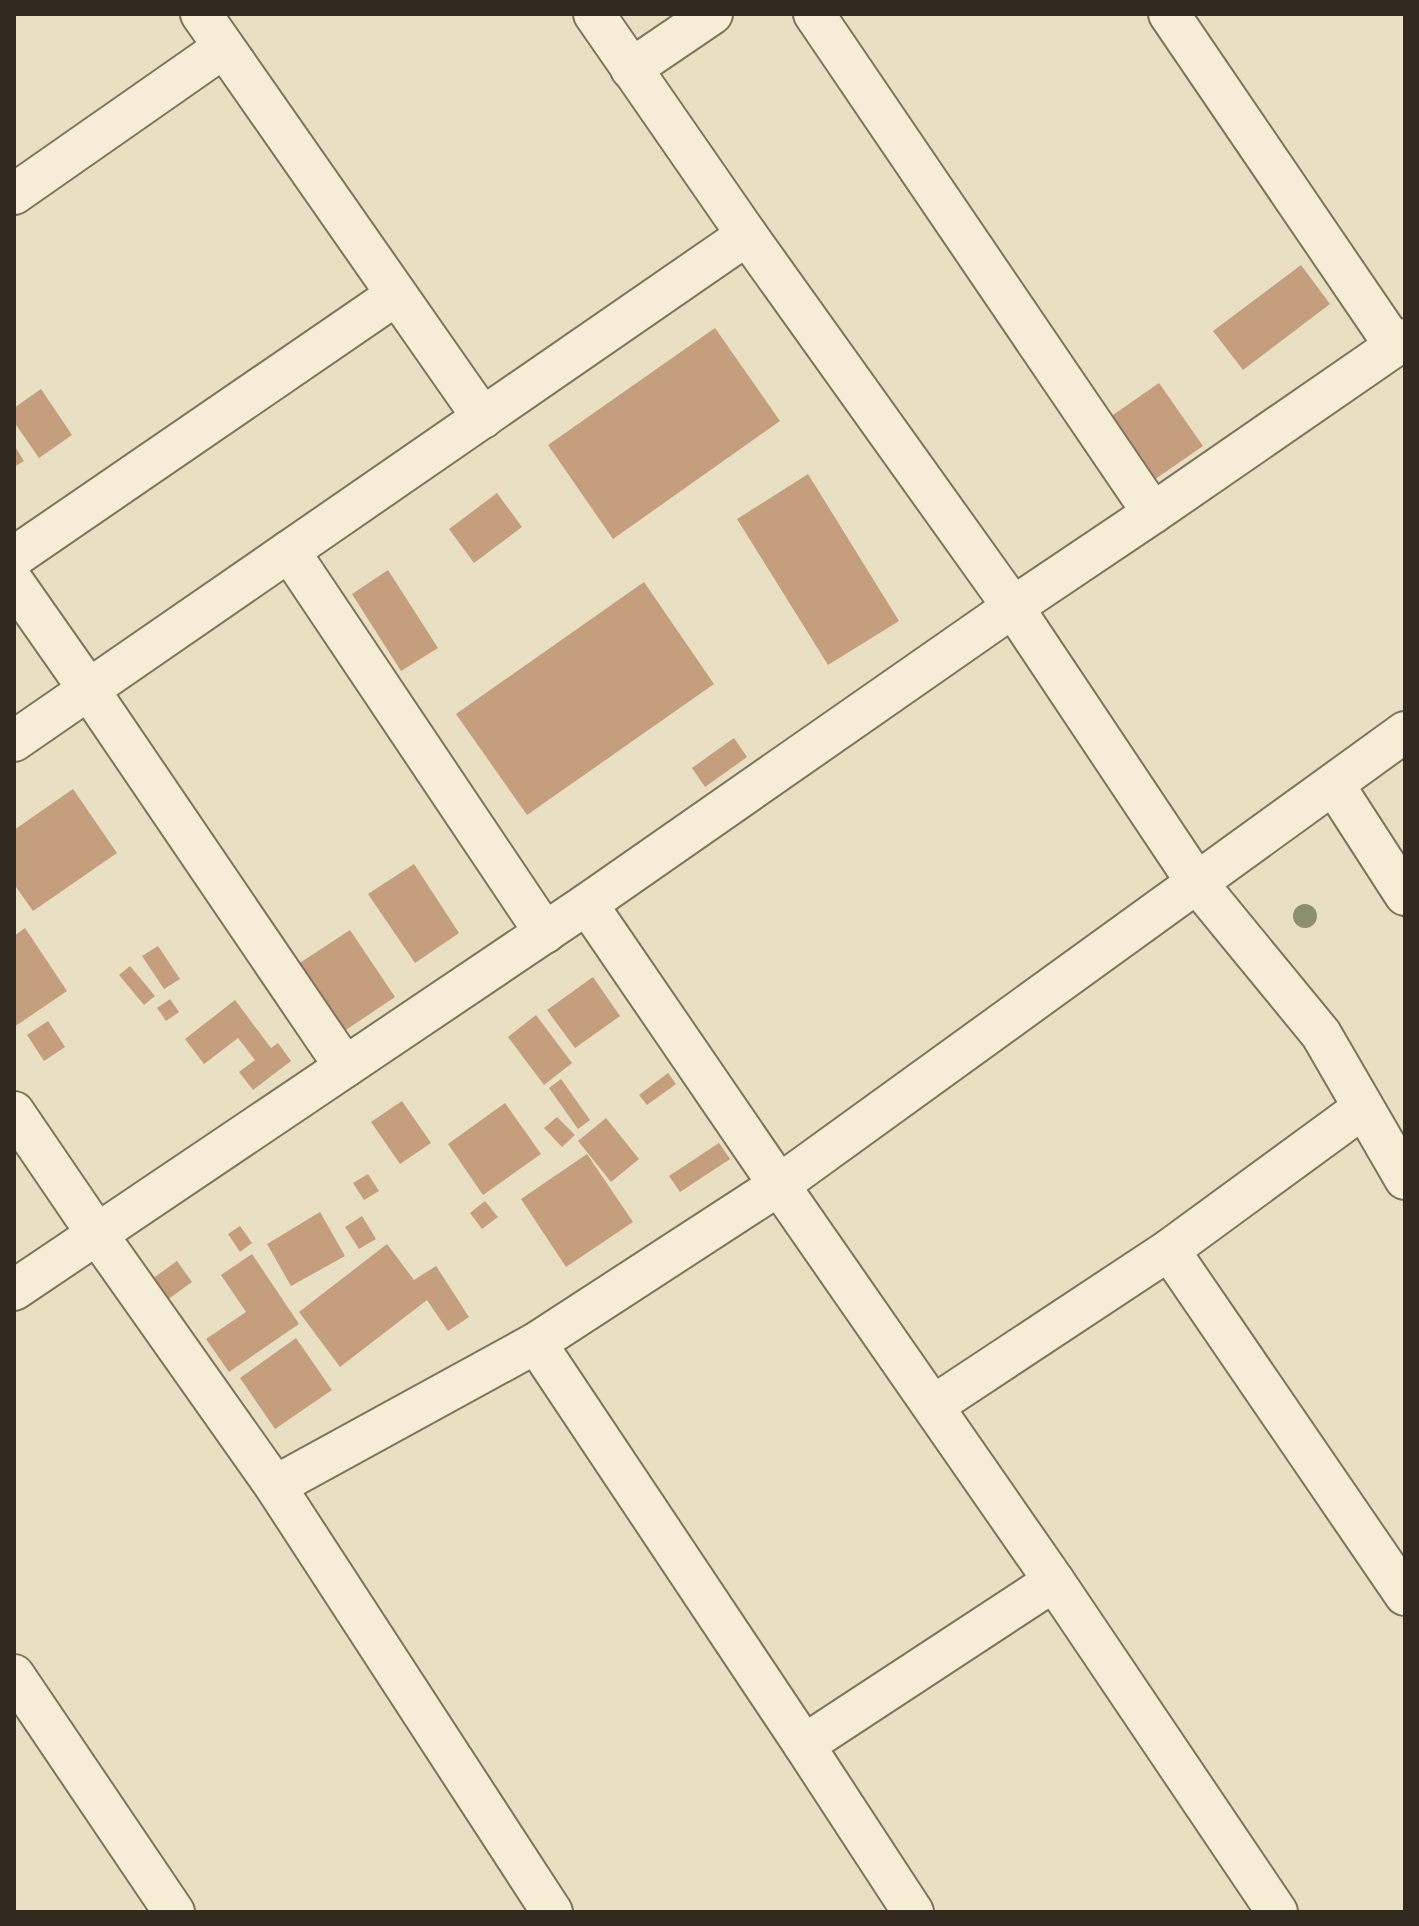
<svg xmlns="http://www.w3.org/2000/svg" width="1419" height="1926" viewBox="0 0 1419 1926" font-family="Lora,serif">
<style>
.building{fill:#c49e7d}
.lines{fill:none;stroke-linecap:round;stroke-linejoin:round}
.minor-casing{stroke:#82725c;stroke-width:44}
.minor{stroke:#f5edd6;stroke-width:40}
.tree{fill:#8d906e}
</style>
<rect width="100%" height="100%" fill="#e9e0c4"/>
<!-- building -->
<g class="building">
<path d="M1301 265 1330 304 1243 370 1213 331Z"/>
<path d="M715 328 780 421 613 539 548 445Z"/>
<path d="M1159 383 1203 446 1154 480 1110 417Z"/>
<path d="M41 389 72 435 39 458 14 422V408Z"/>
<path d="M14 445 24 461 14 467Z"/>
<path d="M808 474 899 621 828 665 737 519Z"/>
<path d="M497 493 522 527 474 563 449 529Z"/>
<path d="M388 570 438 648 401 671 352 594Z"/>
<path d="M644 582 714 684 527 815 456 714Z"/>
<path d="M734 738 747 757 705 787 692 768Z"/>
<path d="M73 789 117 853 33 911 14 884V830Z"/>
<path d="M414 864 459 933 415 963 368 894Z"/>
<path d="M25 928 67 991 14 1027V936Z"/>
<path d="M350 930 395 997 331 1040 286 972Z"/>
<path d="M158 946 180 979 164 989 142 956Z"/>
<path d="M130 966 155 996 144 1005 119 975Z"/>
<path d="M593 977 620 1016 575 1048 547 1010Z"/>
<path d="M170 999 179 1012 166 1021 157 1008Z"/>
<path d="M235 1000 271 1048 278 1043 291 1061 253 1090 239 1072 255 1060 238 1038 204 1064 185 1039Z"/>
<path d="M536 1015 572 1063 544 1085 508 1037Z"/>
<path d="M48 1021 65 1047 44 1061 27 1035Z"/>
<path d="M668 1073 676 1084 647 1105 639 1095Z"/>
<path d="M561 1079 590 1120 578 1129 549 1088Z"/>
<path d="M402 1101 431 1143 400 1164 371 1122Z"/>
<path d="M505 1103 541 1154 483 1195 448 1144Z"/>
<path d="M557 1117 575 1135 562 1147 544 1128Z"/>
<path d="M606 1118 639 1159 611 1182 578 1141Z"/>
<path d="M719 1143 730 1159 680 1192 669 1176Z"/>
<path d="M587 1154 633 1222 566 1267 521 1199Z"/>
<path d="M368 1174 379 1191 364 1200 353 1183Z"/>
<path d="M485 1201 498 1217 482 1229 470 1213Z"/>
<path d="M320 1212 345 1256 291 1286 267 1244Z"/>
<path d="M362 1216 376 1239 359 1249 345 1227Z"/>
<path d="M240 1226 252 1243 240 1252 228 1234Z"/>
<path d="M387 1244 414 1280 436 1266 469 1317 448 1331 427 1300 340 1367 299 1312Z"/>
<path d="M252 1254 299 1324 229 1372 206 1339 246 1312 221 1275Z"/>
<path d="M177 1261 192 1282 163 1303 148 1282Z"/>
<path d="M296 1338 332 1390 275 1429 240 1378Z"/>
</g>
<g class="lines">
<!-- minor casing -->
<g class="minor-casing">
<g id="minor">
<path d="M201 14 483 418"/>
<path d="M594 14 747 235 1013 607 1197 883 1321 1034 1405 1179"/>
<path d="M814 14 1153 513"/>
<path d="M1169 14 1395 346"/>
<path d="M631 69 712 14"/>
<path d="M14 194 223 48"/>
<path d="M289 551 545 933"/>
<path d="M14 557 396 295"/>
<path d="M14 583 89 690 345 1067"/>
<path d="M14 741 747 235"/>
<path d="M1334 785 1405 895"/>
<path d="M587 904 779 1185 1054 1581 1277 1912"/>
<path d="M14 1112 97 1234 275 1486 552 1912"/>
<path d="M1169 1250 1405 1595"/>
<path d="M14 1290 587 904 1013 607 1153 513 1405 339"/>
<path d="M536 1343 804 1745 913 1912"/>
<path d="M933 1406 1169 1250 1363 1108"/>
<path d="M275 1486 536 1343 779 1185 1405 732"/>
<path d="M14 1675 174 1912"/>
<path d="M804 1745 1054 1581"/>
</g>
</g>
<!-- minor -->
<use href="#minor" class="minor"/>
</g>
<!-- trees -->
<circle class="tree" cx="1305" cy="916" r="12"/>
<!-- border -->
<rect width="1419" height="1926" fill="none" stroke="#332a1f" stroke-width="32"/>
</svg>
